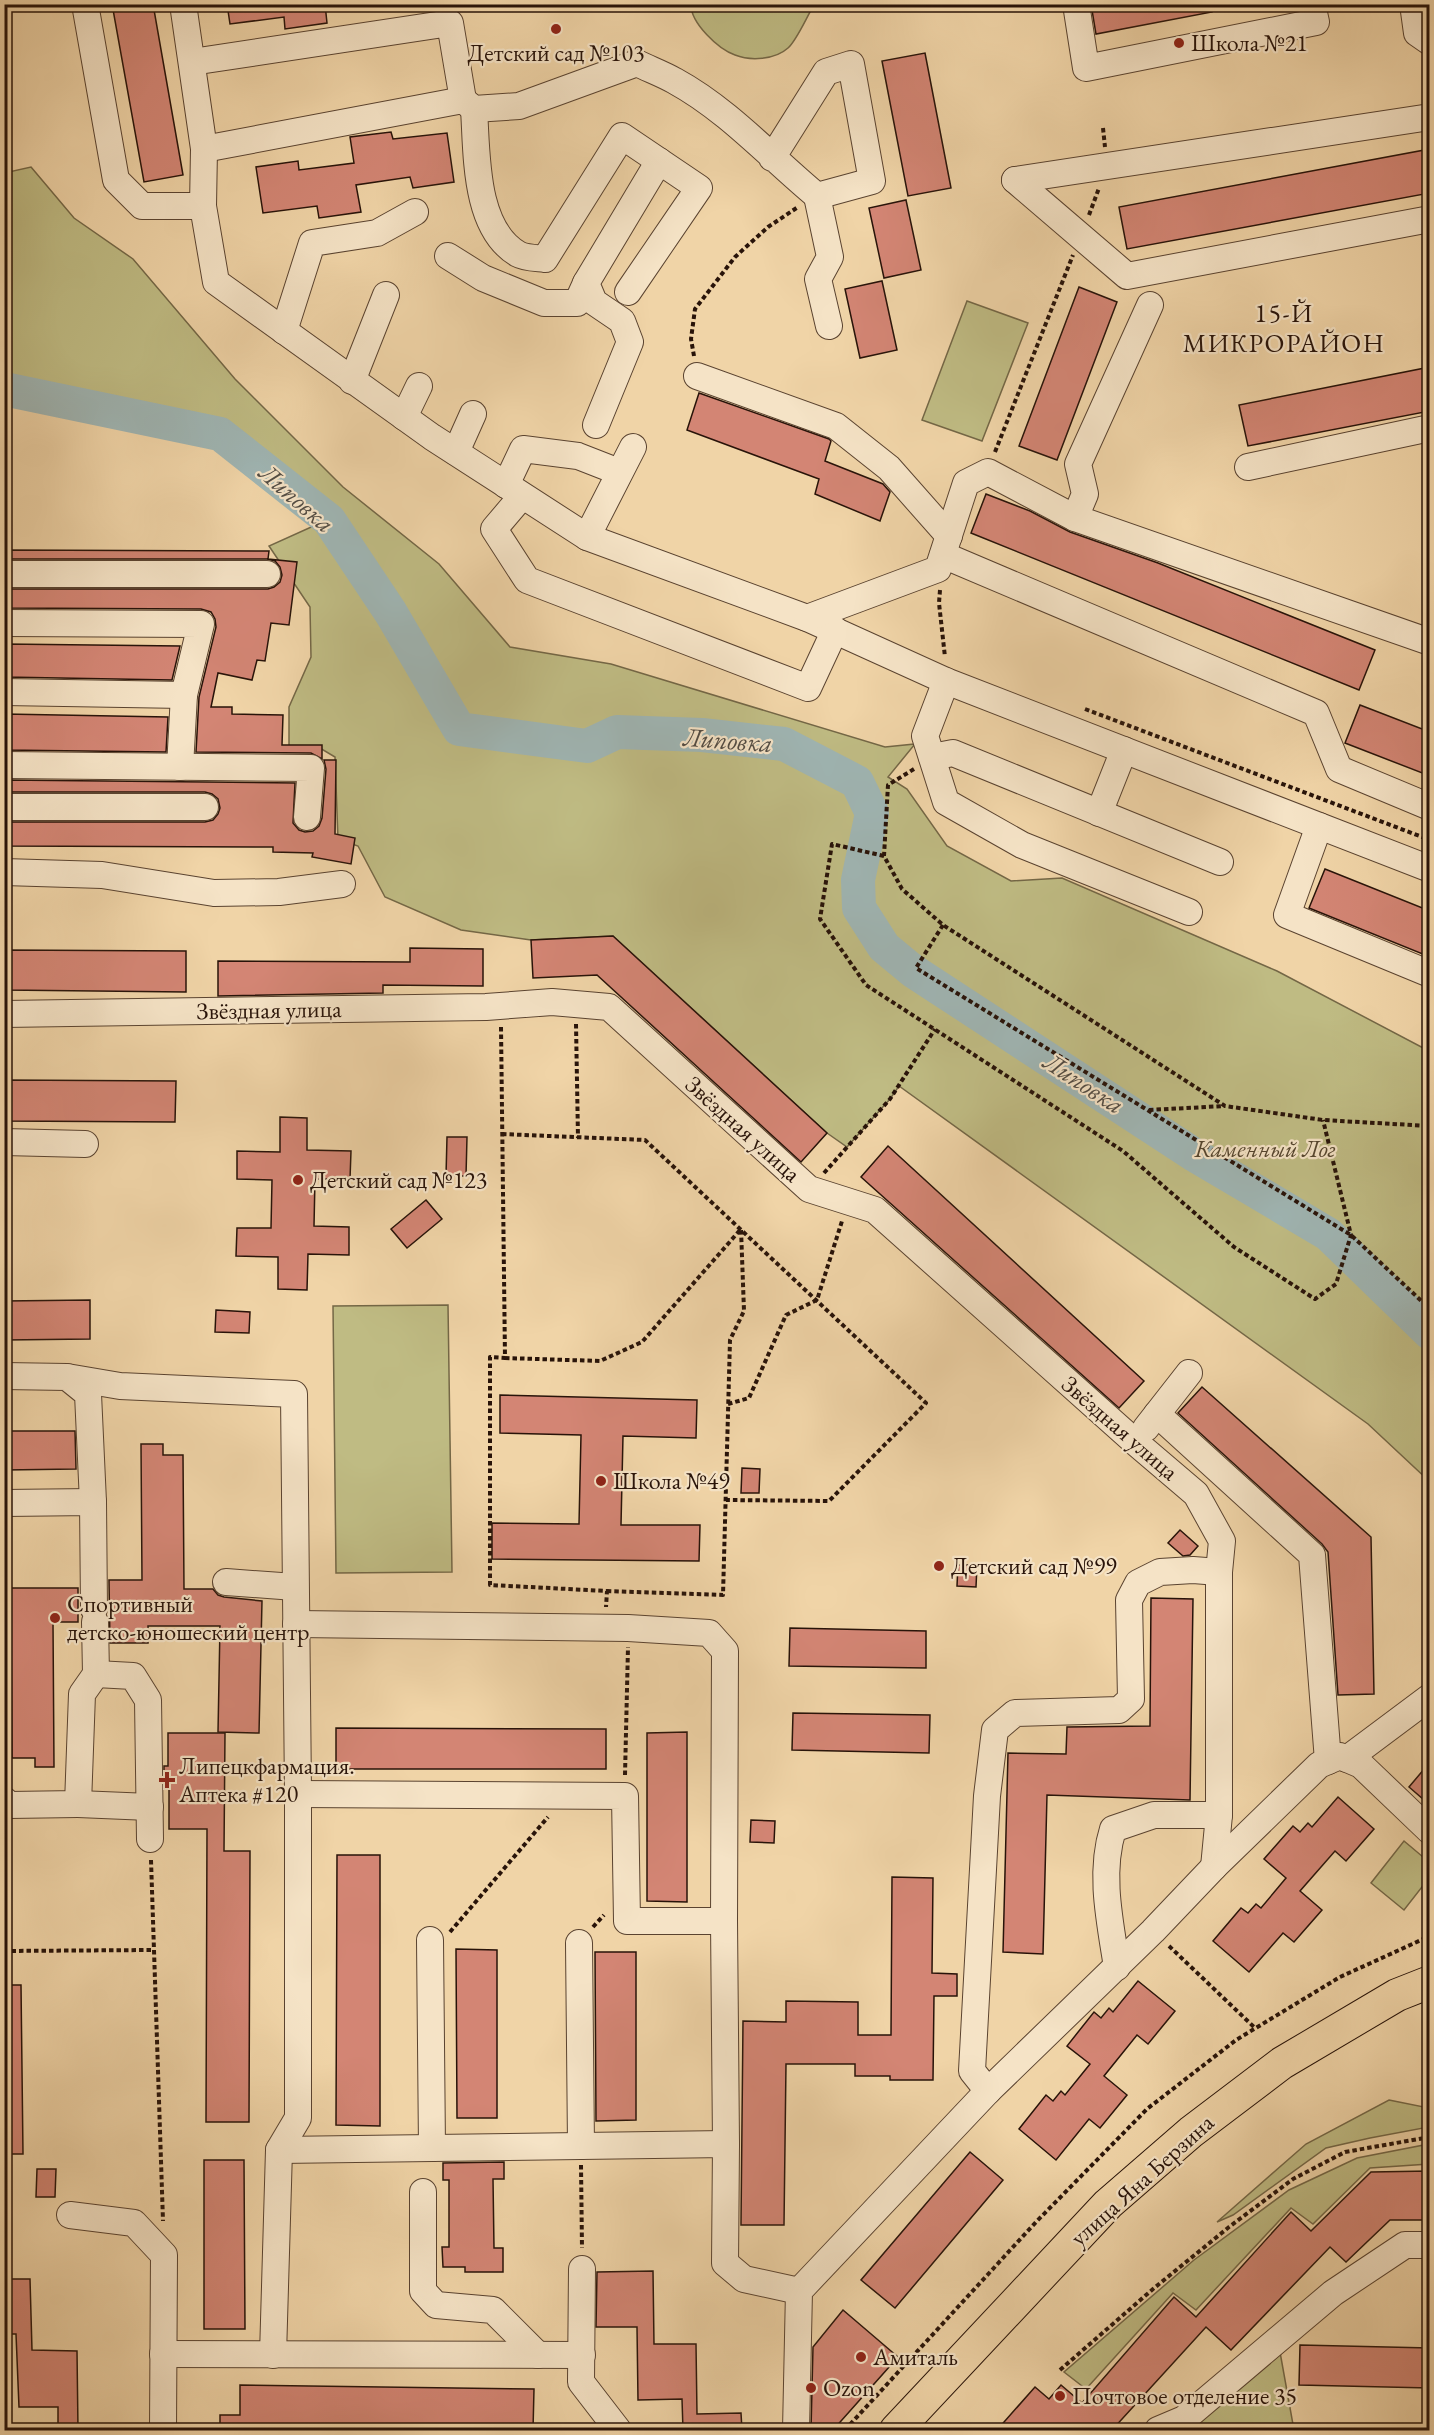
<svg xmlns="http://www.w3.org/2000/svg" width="1434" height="2435" viewBox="0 0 1434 2435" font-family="'EB Garamond',serif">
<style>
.green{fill:#bfbb83;stroke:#746746;stroke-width:1.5}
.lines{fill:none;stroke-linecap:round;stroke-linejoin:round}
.river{stroke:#9fb5b3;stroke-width:34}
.building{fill:#d38574;stroke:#281309;stroke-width:1.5}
.minor-casing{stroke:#5a4330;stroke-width:28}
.major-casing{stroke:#281309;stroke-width:34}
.path{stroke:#281309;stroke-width:4;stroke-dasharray:4.5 3;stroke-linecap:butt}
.minor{stroke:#f5e3c6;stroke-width:26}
.major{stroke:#f0d4a7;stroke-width:32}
.poi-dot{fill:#8f2418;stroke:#f5e3c6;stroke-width:2}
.labels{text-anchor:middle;stroke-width:4.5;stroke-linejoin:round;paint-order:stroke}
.poi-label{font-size:24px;fill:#281309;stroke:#f5e3c6;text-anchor:start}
.street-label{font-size:24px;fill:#281309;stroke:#f5e3c6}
.park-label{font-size:24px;font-style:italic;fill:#55452e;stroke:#f5e3c6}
.neighbourhood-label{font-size:26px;letter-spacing:1.5px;fill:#281309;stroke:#f5e3c6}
.water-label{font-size:26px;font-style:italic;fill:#524c44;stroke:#f5e3c6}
</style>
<rect width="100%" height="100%" fill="#f0d4a7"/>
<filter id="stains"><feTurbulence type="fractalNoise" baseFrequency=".00333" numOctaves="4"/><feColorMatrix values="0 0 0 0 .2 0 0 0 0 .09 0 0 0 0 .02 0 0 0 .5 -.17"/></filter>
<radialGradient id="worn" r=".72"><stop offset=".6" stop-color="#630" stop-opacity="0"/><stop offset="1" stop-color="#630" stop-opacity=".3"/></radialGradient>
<!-- green -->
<g class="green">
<path d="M691 5V4L814 5C807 16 797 40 788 48 775 60 750 61 735 55 718 49 691 23 691 5Z"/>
<path d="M31 167 74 218 133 259 235 379 343 487 439 564 510 647 611 664 885 747 915 744 888 777 907 789 947 846 1011 881 1062 878 1277 971 1429 1051V1481L1368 1424 899 1086 890 1099 847 1147 827 1133 613 936 531 940 461 930 385 897 358 846 338 839 335 757 320 748 289 749V707L311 657 310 607 269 546 329 519 220 434 5 389 4 173Z"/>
<path d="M967 301 1028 323 982 441 922 420Z"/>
<path d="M448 1305 452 1572 336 1573 333 1306Z"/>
<path d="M1404 1841 1429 1862V1878L1404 1910 1371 1883Z"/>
<path d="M1389 2100 1429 2108V2127L1370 2138 1326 2148 1233 2215 1217 2222 1306 2144Z"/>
<path d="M1429 2144V2164L1370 2168 1313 2224 1291 2208 1196 2310 1173 2293 1086 2389 1064 2372 1194 2260 1289 2190 1357 2158Z"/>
<path d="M1280 2352 1294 2430 1183 2427Z"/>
</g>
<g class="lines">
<!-- river -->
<path class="river" d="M4 389 220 434 329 520 391 613 459 729 587 746 617 732 702 735 784 744 857 782 872 813 858 880 859 908 884 947 913 971 1193 1154 1328 1234 1430 1333"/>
</g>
<!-- building -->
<g class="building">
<path d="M112 4H153L183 175 144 182Z"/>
<path d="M227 4H325L327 23 285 29 284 17 230 24Z"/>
<path d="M1091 4H1211L1212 12 1096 34Z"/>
<path d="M925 53 951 188 908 196 882 61Z"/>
<path d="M391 132 393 139 447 133 454 182 413 188 410 177 356 185 361 212 319 218 317 206 263 213 256 167 298 161 299 170 354 163 350 137Z"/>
<path d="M1430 149V193L1127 249 1119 207Z"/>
<path d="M906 200 921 270 884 278 869 208Z"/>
<path d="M882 281 897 350 860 358 845 289Z"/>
<path d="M1079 287 1117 302 1057 460 1019 446Z"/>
<path d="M1430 367V411L1248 446 1239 405Z"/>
<path d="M699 393 829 439 831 441 825 461 883 484 890 492 880 521 815 494 819 479 687 430Z"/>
<path d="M986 494 1030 511 1070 532 1158 563 1375 650 1359 690 971 533Z"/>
<path d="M4 550 269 551 268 559 297 562 289 625 271 623 265 661 257 660 252 680 218 673 211 707H232V714L283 715 282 745H322V759L311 753 196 752 199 697 216 627 215 619 211 612 201 609 4 608V589H268L274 587 280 582 282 575 280 567 275 561 267 559H4Z"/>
<path d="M4 644 180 646 172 680 4 677Z"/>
<path d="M1360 705 1430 732V776L1345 743Z"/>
<path d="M4 714 168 717 166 752 4 750Z"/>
<path d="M324 760H336L335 834 355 838 351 864 312 857 313 853 273 852V847L4 846V822H205L213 820 218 814 220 808 218 799 212 794 205 792H4V780L295 783 293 823 299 830 305 832 313 831 319 826 322 818 326 769Z"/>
<path d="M1325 869 1430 911V957L1309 908Z"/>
<path d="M613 936 827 1133 801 1162 597 975 533 978 531 940Z"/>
<path d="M410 948 483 949V986L383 985V993L218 996V961L410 962Z"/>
<path d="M4 950 186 951V992L4 990Z"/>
<path d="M4 1080 176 1081 175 1122 4 1121Z"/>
<path d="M280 1117 307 1118V1150L351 1151 350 1179H315L314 1226 349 1227V1255L308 1254 307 1290 278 1289V1257L236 1256 237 1228H271L272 1180 237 1179V1151L280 1152Z"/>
<path d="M447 1137H467L466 1176H446Z"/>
<path d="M888 1146 1144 1381 1119 1408 861 1177Z"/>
<path d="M426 1200 442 1219 407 1248 391 1229Z"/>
<path d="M90 1300V1339L4 1340V1301Z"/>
<path d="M216 1310 250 1312 249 1333 215 1332Z"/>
<path d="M1202 1387 1371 1537 1374 1694 1338 1695 1328 1552 1322 1544 1178 1413Z"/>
<path d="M500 1395 697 1400 696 1438 623 1436 621 1525H700L699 1561 492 1559V1523L579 1524 581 1435 500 1433Z"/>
<path d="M4 1431H75L76 1469 4 1470Z"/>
<path d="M141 1444H163V1455H183L184 1589H213L218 1595 224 1597 262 1601 259 1733 218 1732 220 1626H148V1643H110L109 1580H142Z"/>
<path d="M742 1468 760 1469 759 1493H741Z"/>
<path d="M1180 1530 1198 1546 1190 1555 1183 1556 1168 1543Z"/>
<path d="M958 1565H977L976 1587 957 1586Z"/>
<path d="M4 1588H78V1622H53L54 1767H35V1758H12L11 1623H4Z"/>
<path d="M1151 1598 1193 1599 1190 1800 1047 1795 1043 1954 1003 1952 1008 1753 1066 1754 1067 1727 1150 1726Z"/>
<path d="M790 1628 926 1631V1668L789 1666Z"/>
<path d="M793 1713 930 1715 929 1753 792 1750Z"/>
<path d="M336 1728 606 1729V1769H336Z"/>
<path d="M687 1732V1902L647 1901V1733Z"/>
<path d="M168 1733H225L224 1851H250L249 2122H206L207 1829H169V1784H164V1766H168Z"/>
<path d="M1430 1762V1805L1409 1787Z"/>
<path d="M1338 1797 1374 1829 1346 1861 1335 1851 1300 1891 1322 1910 1294 1942 1283 1933 1249 1972 1213 1941 1241 1908 1248 1913 1256 1904 1261 1908 1286 1878 1264 1859 1293 1826 1300 1832 1308 1823 1312 1827Z"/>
<path d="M751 1820 775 1821 774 1843 750 1842Z"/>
<path d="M337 1855H380V2126L336 2125Z"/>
<path d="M892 1877 933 1878 932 1973 957 1974V1996H934L933 2080H890V2076H855V2064H786L784 2225H741L743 2021 786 2022V2001L858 2002V2035H891Z"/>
<path d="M456 1949 497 1950V2118H457Z"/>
<path d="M595 1952H636V2120L596 2121Z"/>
<path d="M1138 1981 1175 2011 1148 2044 1137 2035 1104 2076 1127 2095 1100 2128 1089 2119 1056 2160 1019 2129 1046 2095 1053 2101 1061 2091 1065 2095 1090 2064 1067 2046 1094 2012 1101 2018 1109 2008 1113 2012Z"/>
<path d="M4 1985H21L23 2154H4Z"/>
<path d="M970 2152 1003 2180 895 2308 861 2280Z"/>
<path d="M204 2160H244L245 2329H204Z"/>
<path d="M504 2162V2179H493L494 2248H503V2272H465V2267H443L442 2247H449V2180H443V2163Z"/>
<path d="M37 2169H56L55 2197H36Z"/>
<path d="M1430 2171V2220H1390L1346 2262 1330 2247 1231 2350 1206 2327 1112 2430H997L1035 2387 1049 2399 1061 2385 1082 2403 1174 2297 1196 2317 1291 2212 1311 2231 1371 2172Z"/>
<path d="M653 2271 654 2344H696L697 2414 741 2413 742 2430H683L682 2399 638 2400 637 2327H596L597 2272Z"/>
<path d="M4 2279H30L32 2350 77 2351 78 2430H58V2407H19L16 2334H4Z"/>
<path d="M843 2310 898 2357 833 2430H811L813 2347Z"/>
<path d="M1300 2345 1430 2348V2388L1299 2385Z"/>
<path d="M240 2385 534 2389 533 2430H220V2415H240Z"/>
</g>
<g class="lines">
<!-- minor casing -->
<g class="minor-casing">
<g id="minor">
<path d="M85 4 116 180 142 206H203"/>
<path d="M183 4 204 149 203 206 216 282 432 437 587 537 807 618 946 681 1430 869"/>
<path d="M1076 4 1086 68 1316 22 1312 4"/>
<path d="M1413 4 1417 33 1430 42"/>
<path d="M192 62 450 23 463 100"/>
<path d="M474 109C477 154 474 228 518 254 525 258 537 258 545 259L622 136 699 188 628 292"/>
<path d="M204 149 463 100 474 109 519 106 637 63C649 69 663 74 675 81 728 110 770 157 817 196L872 181 851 64 826 72 772 158"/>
<path d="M1015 180 1127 276 1430 219"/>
<path d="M1015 180 1430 117"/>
<path d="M817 196 830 257 818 279 829 326"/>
<path d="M448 256 483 278 544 303H577L586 283"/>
<path d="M284 331 312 243 377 233 415 212"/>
<path d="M697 376 836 426 889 468 949 536"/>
<path d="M352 381 386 295"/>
<path d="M404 417 419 386"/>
<path d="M596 425 630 342 622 321 594 302 586 283 659 161"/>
<path d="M456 452 473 414"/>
<path d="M1248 467 1430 428"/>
<path d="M506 485 523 449 578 456 619 472"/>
<path d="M522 496 494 529 527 580 808 688 835 630"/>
<path d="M1075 518 1085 494 1078 464 1150 305"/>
<path d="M587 537 633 447"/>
<path d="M943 555 1316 713 1339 769 1430 807"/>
<path d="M4 574H267"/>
<path d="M807 618 938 569 966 483 988 472 1075 518 1430 642"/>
<path d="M4 623 201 624 184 695 4 692"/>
<path d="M946 681 925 736 946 802 1022 845 1189 912"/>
<path d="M932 757 953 753 1220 862"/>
<path d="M4 765 311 768 307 817"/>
<path d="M180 767 184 695"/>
<path d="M4 807H205"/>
<path d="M1099 813 1124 750"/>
<path d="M1319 826 1287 915 1430 974"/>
<path d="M4 872 102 875 214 893 279 892 342 884"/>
<path d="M4 1014 486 1007 552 1002 609 1007 809 1189 875 1210 1135 1442 1196 1494 1222 1541 1219 1572V1815L1214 1867"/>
<path d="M4 1142 85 1144"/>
<path d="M4 1376 67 1377 88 1394 93 1502"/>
<path d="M67 1377 120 1386 294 1394 298 1794V2118L279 2150 273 2355"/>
<path d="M1157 1414 1312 1555 1328 1761"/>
<path d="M1146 1428 1189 1373"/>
<path d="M4 1503 93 1502 94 1609"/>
<path d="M226 1582 295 1587"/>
<path d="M296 1624 628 1628 709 1633 725 1651 724 1921"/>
<path d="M96 1674 133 1676 148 1700 150 1839"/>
<path d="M1347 1759 1430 1697"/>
<path d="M298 1794 625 1796 627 1921H724L726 2144"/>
<path d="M4 1800 9 1805 78 1804 82 1694 96 1674 95 1622"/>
<path d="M78 1804 150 1807"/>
<path d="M430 1940 432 2148"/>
<path d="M579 1943 581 2146"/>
<path d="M1117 1967C1110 1922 1099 1873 1113 1829L1154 1815H1219"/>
<path d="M988 2091 972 2071 987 1796 995 1730 1015 1713 1119 1710 1131 1699 1129 1600 1138 1583 1160 1572 1193 1570 1219 1572"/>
<path d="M279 2150 726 2144 725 2263 744 2279 799 2291"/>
<path d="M423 2192V2291L436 2305 493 2310 538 2355"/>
<path d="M70 2215 134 2223 164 2255 163 2430"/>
<path d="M582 2269 581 2382 618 2430"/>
<path d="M163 2354 582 2355"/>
<path d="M796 2430 799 2291 988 2091 1153 1931 1214 1867 1319 1765 1340 1756 1361 1765 1430 1831"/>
<path d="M1158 2430 1184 2419 1333 2293 1405 2245H1430"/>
</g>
</g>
<!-- major casing -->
<g class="major-casing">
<path id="major" d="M896 2430 1108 2204 1191 2132 1282 2063 1397 1995 1430 1982"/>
</g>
<!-- path -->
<g class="path">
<path d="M1103 128 1105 147"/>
<path d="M1089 215 1099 188"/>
<path d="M694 356 691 339 695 309 735 257 768 227 798 207"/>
<path d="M995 452 1073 255"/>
<path d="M940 590 939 603 945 657"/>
<path d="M1085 709 1430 840"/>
<path d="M914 769 888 785 884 856 902 889 943 925 1225 1106 1323 1120 1430 1126"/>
<path d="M884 856 832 844 820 919 866 985 1123 1151 1234 1247 1315 1299 1336 1284 1351 1235 1323 1120"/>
<path d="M943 925 916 968 1351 1235 1430 1309"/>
<path d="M576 1024 578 1138"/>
<path d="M501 1027 505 1358 490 1357V1585L607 1591 606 1607"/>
<path d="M1149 1110 1225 1106"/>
<path d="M502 1134 645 1140 926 1403 829 1501 726 1500"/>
<path d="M824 1173 890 1099 935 1029"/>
<path d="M505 1358 600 1361 642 1342 741 1229 744 1311 730 1340 723 1595 607 1591"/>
<path d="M728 1404 749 1398 786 1315 817 1300 842 1221"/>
<path d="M625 1775 628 1647"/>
<path d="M151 1860 163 2221"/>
<path d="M593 1927 604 1915"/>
<path d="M450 1932 548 1817"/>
<path d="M1169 1946 1255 2028"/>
<path d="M4 1951 154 1950"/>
<path d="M581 2165 582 2248"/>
<path d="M1060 2370 1153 2289 1229 2227 1293 2179 1345 2152 1430 2137"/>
<path d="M4 2430H5"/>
<path d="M845 2430 1036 2222 1147 2109 1236 2040 1340 1977 1430 1936"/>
</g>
<!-- minor -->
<use href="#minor" class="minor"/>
<!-- major -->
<use href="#major" class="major"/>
</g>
<!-- markers -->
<g class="poi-dot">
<circle cx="556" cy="29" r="6"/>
<circle cx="1179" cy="43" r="6"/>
<circle cx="298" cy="1180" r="6"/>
<circle cx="601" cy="1481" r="6"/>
<circle cx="939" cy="1566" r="6"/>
<circle cx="55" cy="1618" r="6"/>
<path d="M164 1771h6v6h6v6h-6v6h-6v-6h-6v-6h6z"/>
<circle cx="861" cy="2357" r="6"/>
<circle cx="811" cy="2388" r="6"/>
<circle cx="1060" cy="2396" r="6"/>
</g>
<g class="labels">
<!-- poi labels -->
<g class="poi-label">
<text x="1191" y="51">Школа №21</text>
<text x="556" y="61" text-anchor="middle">Детский сад №103</text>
<text x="310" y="1188">Детский сад №123</text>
<text x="613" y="1489">Школа №49</text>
<text x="951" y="1574">Детский сад №99</text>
<text x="67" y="1612">Спортивный<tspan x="67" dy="28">детско-юношеский центр</tspan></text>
<text x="179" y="1774">Липецкфармация.<tspan x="179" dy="28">Аптека #120</tspan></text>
<text x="873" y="2365">Амиталь</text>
<text x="823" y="2396">Ozon</text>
<text x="1072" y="2404">Почтовое отделение 35</text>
</g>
<!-- street labels -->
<g class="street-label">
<text transform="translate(269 1010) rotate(-1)" y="8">Звёздная улица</text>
<text transform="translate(743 1129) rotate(42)" y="8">Звёздная улица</text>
<text transform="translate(1120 1428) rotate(41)" y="8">Звёздная улица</text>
<text transform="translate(1142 2180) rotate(-42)" y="8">улица Яна Берзина</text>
</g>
<!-- park labels -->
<g class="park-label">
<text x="1265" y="1157">Каменный Лог</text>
</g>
<!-- neighbourhood labels -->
<g class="neighbourhood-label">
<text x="1284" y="322">15-Й<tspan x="1284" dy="30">МИКРОРАЙОН</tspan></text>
</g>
<!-- water labels -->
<g class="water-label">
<text transform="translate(297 498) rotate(41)" y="9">Липовка</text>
<text transform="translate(728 740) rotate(4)" y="9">Липовка</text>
<text transform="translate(1084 1083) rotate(33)" y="9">Липовка</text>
</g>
</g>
<!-- margin -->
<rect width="1434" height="2435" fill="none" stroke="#f0d4a7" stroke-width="24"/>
<rect x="6" y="6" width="1422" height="2423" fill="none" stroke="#281309" stroke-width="3"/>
<rect x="12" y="12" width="1410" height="2411" fill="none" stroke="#281309" stroke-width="1.5"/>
<rect width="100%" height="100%" filter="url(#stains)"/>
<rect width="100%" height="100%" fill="url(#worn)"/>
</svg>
